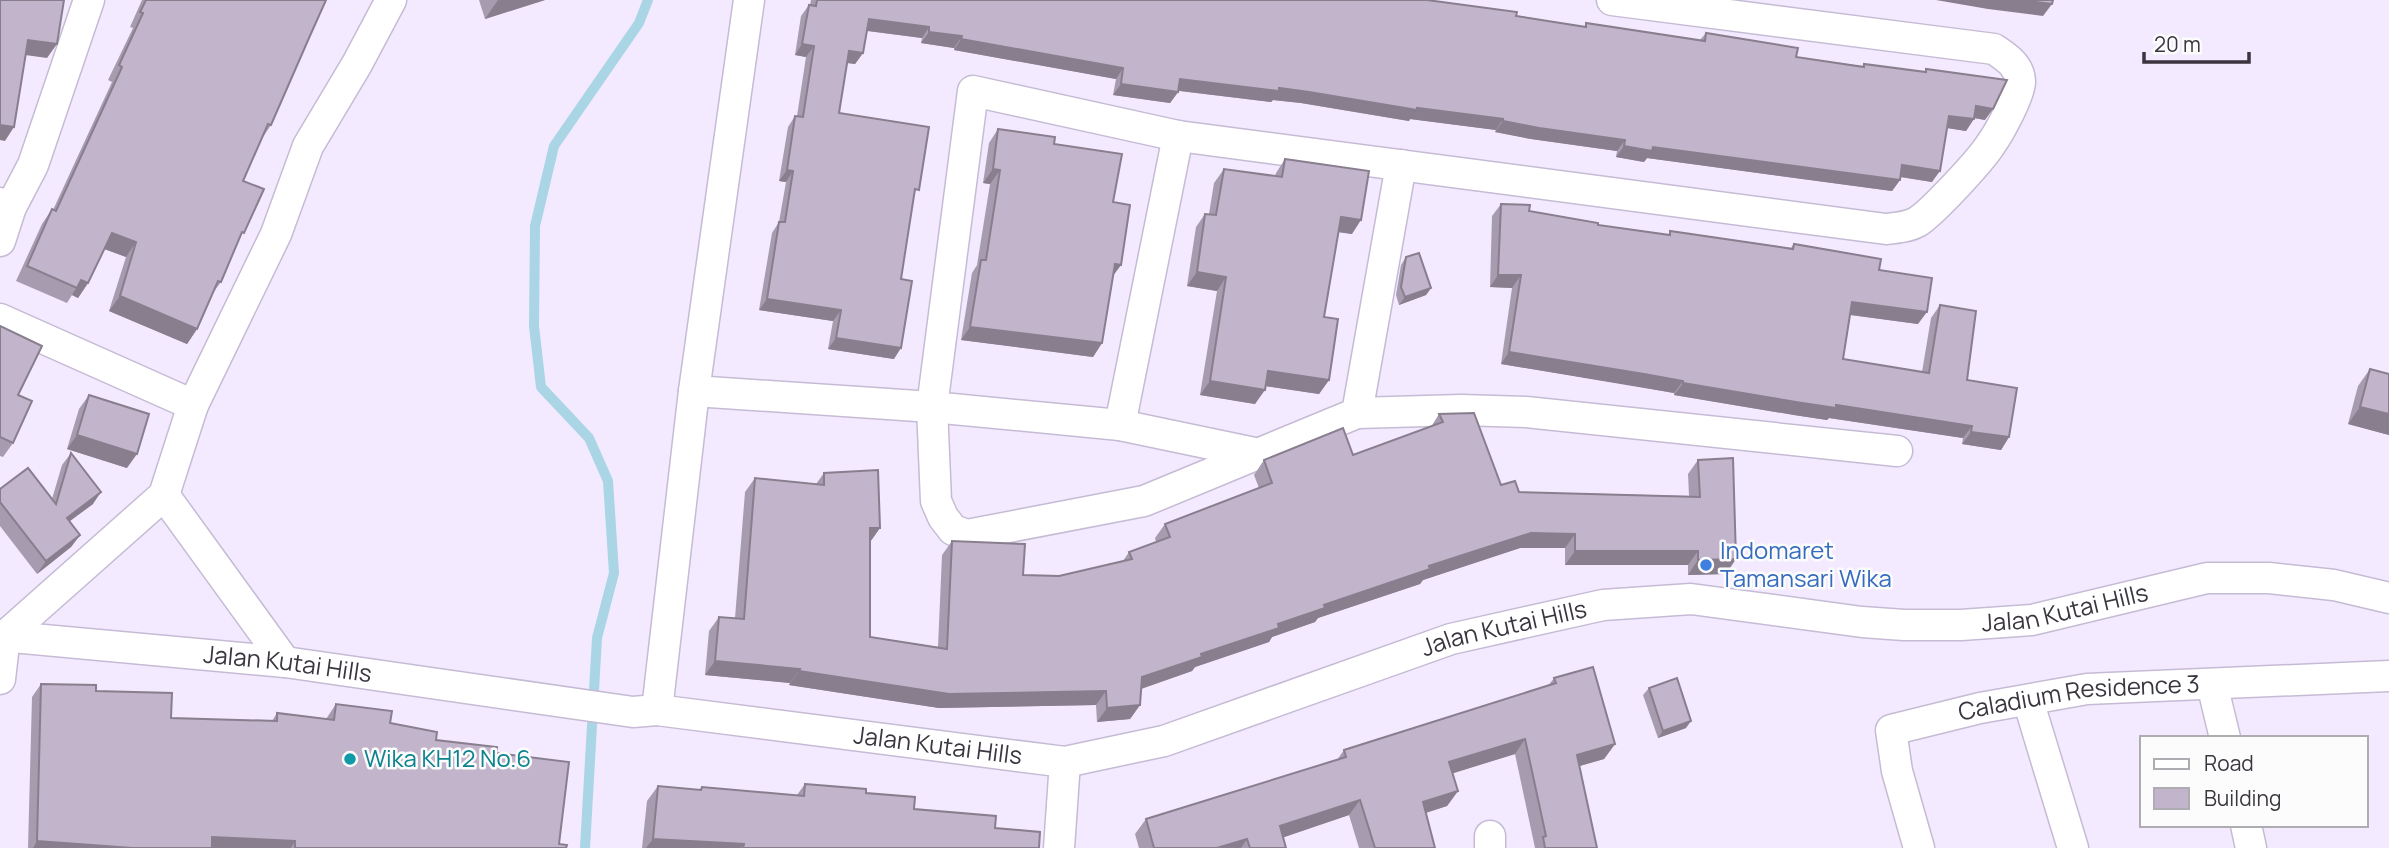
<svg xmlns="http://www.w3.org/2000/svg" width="2389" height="848" viewBox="0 0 2389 848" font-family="Manrope,sans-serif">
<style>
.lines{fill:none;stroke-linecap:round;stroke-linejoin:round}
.stream{stroke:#a9d5e4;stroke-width:10}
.street-casing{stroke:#c6bbd4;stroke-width:33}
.street{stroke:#fff;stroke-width:30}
.wall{fill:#a79baf}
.shaded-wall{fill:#887e8e}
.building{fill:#c2b4cb;stroke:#887e8e;stroke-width:2}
.shop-dot{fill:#3f7fe0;stroke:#fcfcfc;stroke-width:2.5}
.culture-dot{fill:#0f9aa8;stroke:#fcfcfc;stroke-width:2.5}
.labels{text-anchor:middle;stroke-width:5;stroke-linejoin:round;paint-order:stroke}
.shop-label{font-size:24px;fill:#366cbe;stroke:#fcfcfc;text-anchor:start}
.street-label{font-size:24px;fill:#3a353f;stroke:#fcfcfc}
.culture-label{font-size:24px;fill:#0d838f;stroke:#fcfcfc;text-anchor:start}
</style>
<rect width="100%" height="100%" fill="#f3eaff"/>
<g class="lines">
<!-- stream -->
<path class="stream" d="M585 848 597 638 614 573 608 481 589 438 541 387 534 326 535 226 554 146 639 23 648 0"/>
<!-- street casing -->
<g class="street-casing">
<g id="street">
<path d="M1401 165 1357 413 1461 410 1526 412 1897 451"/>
<path d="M0 203 11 207 33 165 89 0"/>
<path d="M0 241 11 207"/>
<path d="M0 319 193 405"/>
<path d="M694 391 932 407 936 501 943 517 953 530 967 535 1144 501 1357 413"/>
<path d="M1120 425 1178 136"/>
<path d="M1259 454 1120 425 932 407 973 91 1178 136 1886 229C1896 228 1908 227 1917 222 1932 213 1981 160 1991 144 1999 133 2021 93 2020 81 2019 65 2007 58 1994 49L1612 0"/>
<path d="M164 495 285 662"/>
<path id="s1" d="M0 636 285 662 633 712 657 710 1065 762 1164 741 1451 639 1603 605 1691 599 1862 622 1904 625H1961L2032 620 2207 578H2269L2334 585 2389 598"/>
<path d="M0 679 5 636 164 495 193 405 276 234 308 146 357 64 391 0"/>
<path d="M2212 684 2225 738"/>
<path d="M2028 700 2073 848"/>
<path d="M657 710 694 391 749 0"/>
<path d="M2246 825 2251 848"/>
<path d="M1059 848 1065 762"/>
<path d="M1490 848V836"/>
<path id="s2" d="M1919 848 1897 771 1891 730 1980 708 2087 689 2389 676"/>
</g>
</g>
<!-- street -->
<use href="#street" class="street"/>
</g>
<!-- wall -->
<g class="wall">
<path d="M142 0H326L309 38 271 125 261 140 243 181 236 245 221 282 212 294 197 329 187 344 109 311 126 257 104 249 88 283 78 298 72 295 67 303 16 281 42 224 52 209 53 210 112 82 108 80 133 28 130 27Z"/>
<path d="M479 0H545L485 19Z"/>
<path d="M811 0H1427L1584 27 1586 23 1700 40 1706 33 1796 57 1862 66 1864 64 1924 72 1926 69 1985 120 1974 118 1966 131 1947 128 1932 182 1900 177V180L1892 191 1647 158 1644 162 1616 157 1617 151 1531 139 1495 132 1496 130 1410 119 1409 121 1301 103 1273 100 1271 102 1179 91 1170 103 1113 95 1116 79 954 50V48L921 43 922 38 867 31 863 53 855 64 847 63 839 113 914 198 901 279 894 359 828 349 833 321 759 310 772 233 779 222 786 182 779 181 788 127 795 116H797L806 57 795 55 801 16 809 5H810Z"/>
<path d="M998 129 1054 144 1113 202 1121 265 1113 276 1102 343 1093 357 961 340 972 273 977 265 990 184 983 183 989 143Z"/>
<path d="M1285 159 1352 234 1338 232 1324 317 1329 380 1319 394 1265 386 1255 404 1200 395 1217 291 1187 286 1196 227 1205 214H1209L1214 183 1224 169 1275 176 1276 173Z"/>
<path d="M1501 204 1529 211 1598 225 1668 235 1670 231 1791 248 1794 244 1879 270 1918 324 1850 315 1843 359 1922 372 1931 318 1940 305 1967 380 2009 437 2001 450 1962 444 1963 438 1829 418 1827 420 1794 415 1674 395V393L1636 386 1501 364 1512 288 1490 287 1492 216Z"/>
<path d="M1406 257 1431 288 1426 295 1399 305 1396 295 1401 265Z"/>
<path d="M0 326 18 395 13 443 3 457 0 456Z"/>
<path d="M2370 369 2389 374V435L2348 424 2358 386Z"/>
<path d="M89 395 127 468 67 449 79 409Z"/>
<path d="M1439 414 1501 485 1519 492 1689 496 1688 474 1698 460 1726 574 1688 575V565H1565V548H1520L1423 580 1420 584 1318 618 1315 622 1272 637 1269 642 1195 667 1192 671 1141 689 1140 705 1130 719 1097 722 1096 705 939 708 789 685 790 683 705 675 709 631 719 617 735 618 745 492 755 478 816 484 824 473 880 528 870 542V637L938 647 942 555 952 541 1023 575 1059 576 1123 561 1129 552 1156 542 1155 538 1165 524 1259 488 1254 475 1264 460 1353 455 1431 427Z"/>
<path d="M71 453 93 504 69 521 80 535 71 547 37 574 0 526V489L52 499 62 465Z"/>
<path d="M1554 678 1615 744 1604 759 1579 766 1597 848H1535L1515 754 1452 773 1458 791 1447 806 1426 813 1435 848H1359L1349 815 1283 837 1286 848H1139L1135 834 1146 819 1337 760 1344 750 1548 686Z"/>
<path d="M41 684 96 691 171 718 272 721 277 713 326 719 336 704 436 740 496 753 559 844 566 848H28L32 697Z"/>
<path d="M1649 688 1686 728 1658 738 1643 695Z"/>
<path d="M805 784 866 793 914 809 995 828 1039 848H642L647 801 658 786 699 790 702 787 797 795Z"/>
</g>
<!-- shaded-wall -->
<g class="shaded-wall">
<path d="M498 0H545L485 19Z"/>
<path d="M1936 0H2020L2052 4 2043 16 1988 9Z"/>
<path d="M869 19 929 27 922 38 861 30Z"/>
<path d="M929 32 962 36 954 48 921 43Z"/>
<path d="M961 39 1123 68 1116 79 954 50Z"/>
<path d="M28 40 57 44 47 58 18 54Z"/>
<path d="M802 44 814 46 806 57 795 55Z"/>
<path d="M849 51 863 53 855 64 841 62Z"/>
<path d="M1180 79 1279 88 1503 119 1496 130 1410 119 1409 121 1301 103 1273 100 1271 102 1173 90Z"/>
<path d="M1121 84 1178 92 1170 103 1113 95Z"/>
<path d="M1976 106 1993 109 1985 120 1969 117Z"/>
<path d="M1949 116 1974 119 1966 131 1941 127Z"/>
<path d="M1503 121 1625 140 1617 151 1531 139 1495 132Z"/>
<path d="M0 125 14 127 5 141 0 140Z"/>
<path d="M1624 146 1653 147 1900 180 1892 191 1647 158 1644 162 1616 157Z"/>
<path d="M1902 165 1940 171 1932 182 1895 176Z"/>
<path d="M993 169 1000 170 990 184 983 183Z"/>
<path d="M787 170 793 171 786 182 779 181Z"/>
<path d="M1341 217 1361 220 1352 234 1331 231Z"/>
<path d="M112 233 136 242 126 257 102 248Z"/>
<path d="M1115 264 1121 265 1111 278Z"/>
<path d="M1197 272 1226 277 1217 291 1187 286Z"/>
<path d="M1498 275H1521L1512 288 1490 287Z"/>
<path d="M81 280 88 283 78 298 72 295Z"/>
<path d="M1431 288 1426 295 1399 305 1405 297Z"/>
<path d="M120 296 197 329 187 344 109 311Z"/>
<path d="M767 299 841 310 833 321 759 310Z"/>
<path d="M1852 302 1927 312 1918 324 1844 314Z"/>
<path d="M970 327 1102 343 1093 357 961 340Z"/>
<path d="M836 338 901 348 894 359 828 349Z"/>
<path d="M1509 352 1644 374 1683 381 1674 393 1501 364Z"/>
<path d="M1268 371 1329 380 1319 394 1258 385Z"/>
<path d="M1210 381 1265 390 1255 404 1200 395Z"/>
<path d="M1683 383 1836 405 1972 426 1963 438 1829 418 1827 420 1794 415 1674 395Z"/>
<path d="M2360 407 2389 414V435L2348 424Z"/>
<path d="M1971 432 2009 437 2001 450 1962 444Z"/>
<path d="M77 435 137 454 127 468 67 449Z"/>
<path d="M101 492 93 504 58 530 67 518Z"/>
<path d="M870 528H880L870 542H859Z"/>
<path d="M1531 533 1575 534 1565 548H1520L1423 580 1420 584 1318 618 1315 622 1272 637 1269 642 1195 667 1192 671 1132 692 1142 677 1324 605 1429 566Z"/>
<path d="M80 535 71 547 37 574 46 561Z"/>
<path d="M1575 551H1698L1688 565H1565Z"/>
<path d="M1736 559 1726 574 1688 575 1698 560Z"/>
<path d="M715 661 800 669 790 683 705 675Z"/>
<path d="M799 671 1106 691 1096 705 939 708 789 685Z"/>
<path d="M1140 705 1130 719 1097 722 1107 708Z"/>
<path d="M1691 721 1686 728 1658 738 1663 731Z"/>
<path d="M1525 739 1515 754 1438 778 1449 762Z"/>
<path d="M1615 744 1604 759 1566 770 1577 755Z"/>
<path d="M1458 791 1447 806 1412 817 1423 802Z"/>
<path d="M1360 800 1349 815 1270 842 1280 826Z"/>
<path d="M212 837 295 841 291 848H205Z"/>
<path d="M653 839 744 844 741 848H646Z"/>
<path d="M1247 839 1241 848H1217Z"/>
<path d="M37 841 132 848H33Z"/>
</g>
<!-- building -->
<g class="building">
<path d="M0 0H64L57 44 28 40 14 127 0 125Z"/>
<path d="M146 0H326L309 38 271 125 268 124 243 181 264 189 244 233 242 232 221 282 218 281 197 329 120 296 136 242 112 233 88 283 81 280 77 288 27 266 52 209 56 211 122 67 119 65 143 13 140 12Z"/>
<path d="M817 0H1427L1517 12 1516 16 1586 27V23L1705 41 1706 33 1798 48 1796 57 1864 67V64L1926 72V69L2007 80 1993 109 1976 106 1974 119 1949 116 1940 171 1902 165 1900 180 1653 147 1652 151 1624 146 1625 140 1539 128 1503 121V119L1417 108V110L1309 92 1279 88V91L1180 79 1178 92 1121 84 1123 68 961 39 962 36 929 32V27L869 19 863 53 849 51 839 113 929 127 919 190 915 189 901 279 912 281 901 348 836 338 841 310 767 299 779 222H785L793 171 787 170 795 116 803 117 814 46 802 44 809 5 816 6Z"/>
<path d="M2020 0H2053L2052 4Z"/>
<path d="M998 129 1055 137 1054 144 1122 154 1113 202 1130 205 1121 265 1115 264 1102 343 970 327 981 260H986L1000 170 993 169Z"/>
<path d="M1285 159 1369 171 1361 220 1341 217 1324 317 1338 319 1329 380 1268 371 1265 390 1210 381 1226 277 1197 272 1205 214 1216 215 1224 169 1282 177Z"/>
<path d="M1501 204 1530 205 1529 211 1598 223V225L1670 235V231L1793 249 1794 244 1881 259 1879 270 1932 278 1927 312 1852 302 1843 359 1929 373 1940 305 1976 311 1967 380 2017 388 2009 437 1971 432 1972 426 1836 405V408L1802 403 1683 383V381L1644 374 1509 352 1521 275H1498Z"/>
<path d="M1419 253 1431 288 1405 297 1401 287 1406 257Z"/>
<path d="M0 326 42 346 18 395 32 401 13 443 0 437Z"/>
<path d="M2370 369 2389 374V414L2360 407Z"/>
<path d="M89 395 149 414 137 454 77 435Z"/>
<path d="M1474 413 1501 485 1515 481 1519 492 1700 497 1698 460 1733 458 1736 559 1698 560V551H1575V534L1531 533 1429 566 1430 569 1324 605 1325 608 1278 624 1279 628 1201 654 1202 657 1142 677 1140 705 1107 708 1106 691 949 694 799 671 800 669 715 661 719 617 744 619 755 478 824 485V473L878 470 880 528H870V637L947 649 952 541 1025 544 1023 575 1059 576 1132 559 1129 552 1170 537 1165 524 1272 483 1264 460 1343 428 1353 455 1443 422 1439 414Z"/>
<path d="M71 453 101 492 67 518 80 535 46 561 0 502V489L28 468 56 504Z"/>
<path d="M1593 667 1615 744 1577 755 1597 848H1545L1543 837 1546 836 1525 739 1449 762 1458 791 1423 802 1435 848H1375L1360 800 1280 826 1286 848H1250L1247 839 1217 848H1154L1146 819 1346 757 1344 750 1556 683 1554 678Z"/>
<path d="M1677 678 1691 721 1663 731 1649 688Z"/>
<path d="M41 684 96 685V691L172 693 171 718 277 721V713L334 720 336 704 392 711 390 723 437 732 436 740 497 747 496 753 569 762 559 844 567 845 566 848H295V841L212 837V848H132L37 841Z"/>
<path d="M805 784 866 789V793L915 797 914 809 996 816 995 828 1040 832 1039 848H743L744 844 653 839 658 786 701 790 702 787 804 796Z"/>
</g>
<!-- markers -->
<circle class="shop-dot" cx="1706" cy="565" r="7"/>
<circle class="culture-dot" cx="350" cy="759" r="7"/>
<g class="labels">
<!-- shop labels -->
<g class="shop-label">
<text x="1720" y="559">Indomaret<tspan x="1720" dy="28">Tamansari Wika</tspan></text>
</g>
<!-- street labels -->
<g class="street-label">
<text dy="8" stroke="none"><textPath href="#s1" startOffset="2100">Jalan Kutai Hills</textPath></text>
<text dy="8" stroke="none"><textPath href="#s1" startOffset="1533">Jalan Kutai Hills</textPath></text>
<text dy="8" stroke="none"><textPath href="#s1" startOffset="289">Jalan Kutai Hills</textPath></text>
<text dy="8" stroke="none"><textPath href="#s2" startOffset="313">Caladium Residence 3</textPath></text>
<text dy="8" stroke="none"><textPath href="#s1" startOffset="945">Jalan Kutai Hills</textPath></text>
</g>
<!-- culture labels -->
<g class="culture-label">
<text x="364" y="767">Wika KH12 No.6</text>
</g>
</g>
<!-- legend -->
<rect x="2140" y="736" width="228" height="91" fill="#fcfcfc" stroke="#aeacb0" stroke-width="2"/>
<rect x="2154" y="759" width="35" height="10" fill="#ffffff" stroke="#aeacb0" stroke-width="2"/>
<text x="2204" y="771" font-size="21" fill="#3a353f">Road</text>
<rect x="2154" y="788" width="35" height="21" fill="#c2b4cb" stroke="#aeacb0" stroke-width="2"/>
<text x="2204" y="806" font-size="21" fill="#3a353f">Building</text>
<!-- scale -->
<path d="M2144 52v10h105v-10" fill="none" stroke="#3a353f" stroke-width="3.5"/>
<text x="2154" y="52" font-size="21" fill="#3a353f" stroke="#fcfcfc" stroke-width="5" paint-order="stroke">20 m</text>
</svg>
